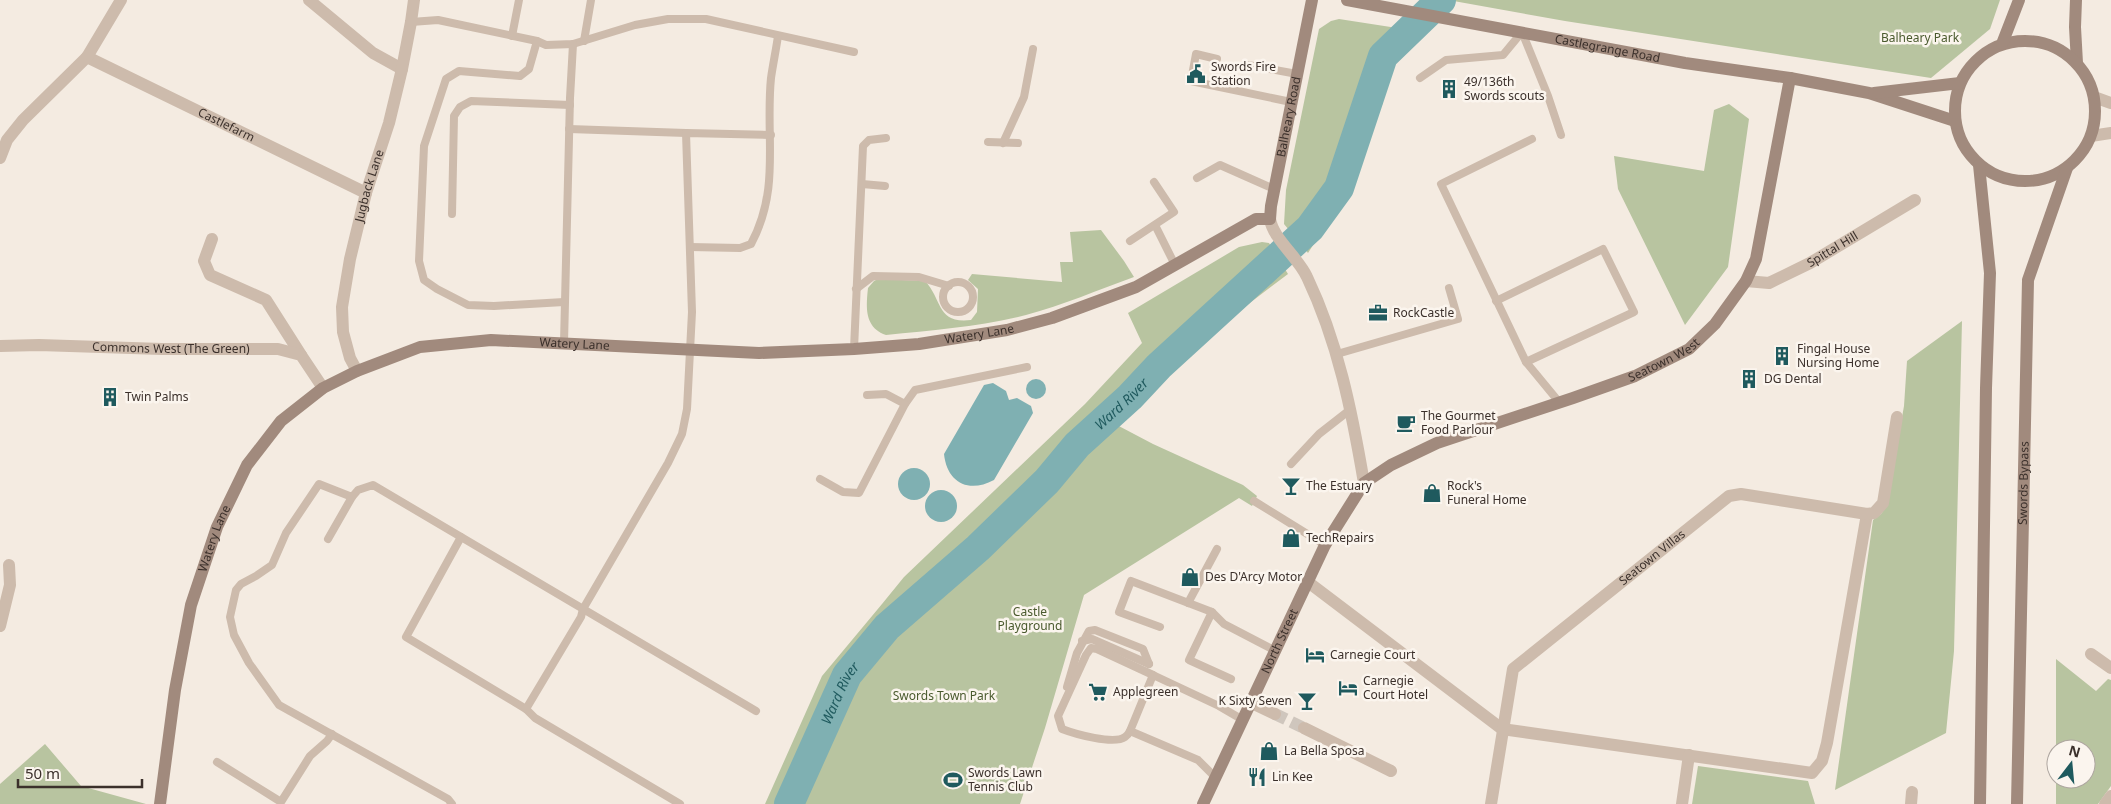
<svg xmlns="http://www.w3.org/2000/svg" width="2111" height="804" viewBox="0 0 2111 804" font-family="'Noto Sans',sans-serif">
<style>
.green{fill:#b8c4a0}
.water{fill:#7fb0b2}
.lines{fill:none;stroke-linecap:round;stroke-linejoin:round}
.river{stroke:#7fb0b2;stroke-width:30}
.minor-tunnel{stroke:#cfc6bd;stroke-width:12;stroke-dasharray:12 6;stroke-linecap:butt}
.service{stroke:#cdbbac;stroke-width:8}
.minor{stroke:#cdbbac;stroke-width:12}
.tertiary{stroke:#cdbbac;stroke-width:12}
.secondary{stroke:#a18a7d;stroke-width:12}
.labels{text-anchor:middle;stroke-width:5;stroke-linejoin:round;paint-order:stroke}
.park-label{font-size:12px;fill:#4a5a2e;stroke:#fbf5ee}
.street-label{font-size:12px;fill:#3b302b;stroke:#fbf5ee}
.poi-label{font-size:12px;fill:#3b302b;stroke:#fbf5ee;text-anchor:start}
.water-label{font-size:14px;font-style:italic;fill:#1f5a5e;stroke:#fbf5ee}
</style>
<rect width="100%" height="100%" fill="#f4ebe1"/>
<!-- green -->
<g class="green">
<path d="M1448 0H2000L1990 29 1931 78 1565 21Z"/>
<path d="M1339 19 1423 32 1388 60 1376 91 1383 103 1362 144 1341 201 1308 253 1284 224 1286 190 1319 29 1331 21Z"/>
<path d="M1729 104 1749 119 1728 267 1685 325 1618 189 1614 156 1704 171 1714 110Z"/>
<path d="M1101 230 1124 261 1134 277C1098 290 1063 305 1026 315 980 327 933 330 886 335 864 327 866 307 868 288L874 281 878 279 925 281C943 300 936 324 971 320L977 312 978 289 968 280 972 274 1062 282 1060 262H1073L1070 232Z"/>
<path d="M1262 242 1269 243 1288 274 1251 302 1163 375 1115 424 1153 444 1243 485 1257 496 1252 506 1239 498 1084 595 1045 728 1020 804H765L822 676 882 604 904 577 1085 404 1142 343 1128 313 1239 247Z"/>
<path d="M1962 321 1954 651 1946 733 1835 790 1873 520 1881 514 1886 507 1904 406 1907 361Z"/>
<path d="M2056 659 2096 691 2108 679 2111 680V786L2098 804H2056V779H2086V749H2056Z"/>
<path d="M45 744 81 786 146 804H0V784Z"/>
<path d="M1698 766 1808 781 1815 804H1692Z"/>
</g>
<!-- water -->
<g class="water">
<circle cx="1036" cy="389" r="10"/>
<path d="M993 383 1006 391 1009 400 1017 398 1031 406 1033 413 994 480C968 494 947 482 944 454L984 385Z"/>
<circle cx="914" cy="484" r="16"/>
<circle cx="941" cy="506" r="16"/>
</g>
<g class="lines">
<!-- river -->
<path class="river" id="s1" d="M789 804 847 675 887 627 978 548 1047 481 1077 445 1130 397 1159 366 1310 228 1339 188 1383 56 1441 0"/>
<!-- minor-tunnel -->
<path class="minor-tunnel" d="M1275 714 1304 728"/>
<!-- service -->
<g class="service">
<path d="M411 22 438 20 537 41 546 45 573 44 635 25 668 19H706L854 52"/>
<path d="M512 36 519 0"/>
<path d="M537 41 529 69 520 76 459 71 446 79 424 146 419 261 424 280 437 289 468 305 494 306 564 302"/>
<path d="M584 41 591 0"/>
<path d="M1217 59 1196 54 1191 81 1291 102"/>
<path d="M1248 65 1297 74"/>
<path d="M1420 78 1446 60 1503 55 1522 32 1548 96 1561 135"/>
<path d="M569 129 686 133"/>
<path d="M1532 139 1441 184 1526 362 1559 402"/>
<path d="M988 142 1018 143"/>
<path d="M1003 143 1024 97 1033 49"/>
<path d="M1197 178 1220 165 1274 189"/>
<path d="M862 184 885 186"/>
<path d="M452 214 454 116 460 107 471 101 570 105"/>
<path d="M1155 225 1175 265"/>
<path d="M1130 241 1174 212 1154 182"/>
<path d="M690 247 740 248 751 244C781 188 765 137 771 78 773 64 776 50 778 36"/>
<circle cx="958" cy="297" r="15"/>
<path d="M856 289 873 276 919 277 949 286"/>
<path d="M1496 301 1603 249 1634 312 1526 362"/>
<path d="M564 343 570 98 573 44"/>
<path d="M854 349 863 146 869 140 886 138"/>
<path d="M1337 354 1458 319 1449 288"/>
<path d="M867 395 886 394 905 404 915 390 1027 367"/>
<path d="M1291 464 1319 434 1351 409"/>
<path d="M820 479 843 492 859 493 905 404"/>
<path d="M1254 501 1325 545"/>
<path d="M461 537 406 637 526 709"/>
<path d="M328 539 352 497"/>
<path d="M1188 603 1217 549"/>
<path d="M1212 612 1189 660 1231 679"/>
<path d="M1160 627 1119 612 1131 581 1212 612 1224 624 1276 651"/>
<path d="M1082 641 1092 639 1149 664"/>
<path d="M1067 687 1077 653 1089 631 1095 630 1143 649 1149 664"/>
<path d="M1130 731C1129 733 1128 735 1125 737 1114 745 1075 734 1062 729L1058 716 1086 655 1091 648 1097 649 1153 675"/>
<path d="M217 762 281 802 310 756 327 741 332 734"/>
<path d="M1216 778 1198 760 1130 731 1153 675 1219 706 1243 720"/>
<path d="M452 804 448 799 279 705 249 663 234 635 230 617 236 590 241 584 256 576 272 565 286 533 319 484 352 497 358 490 373 485 756 711"/>
<path d="M680 804 535 718 526 709 581 617 583 609 668 463 682 434 687 409 692 312 686 133 771 135"/>
</g>
<!-- minor -->
<g class="minor">
<path d="M309 0 373 53 402 69"/>
<path id="s2" d="M87 57 366 193"/>
<path d="M0 158 7 140 23 120 87 57 121 0"/>
<path d="M1270 219C1273 239 1298 257 1307 277 1338 342 1352 412 1364 483"/>
<path d="M212 239 204 261 210 275 266 300 301 355"/>
<path id="s3" d="M1746 281 1769 283 1810 263 1915 200"/>
<path id="s4" d="M0 346 39 345 162 349H278L301 355 323 388"/>
<path id="s5" d="M357 371 350 358 343 332 342 307 350 259 366 193 389 123 402 69 411 22 414 0"/>
<path d="M1308 582 1502 729 1812 773 1822 761 1827 743 1867 514"/>
<path d="M0 626 10 585 9 565"/>
<path d="M2091 654 2111 668"/>
<path d="M1252 703 1275 714"/>
<path d="M1304 728 1391 771"/>
<path id="s6" d="M1491 804 1513 669 1729 496 1741 494 1867 514 1874 513 1883 503 1897 417"/>
<path d="M1682 804 1689 755"/>
<path d="M1911 804 1912 792"/>
<path d="M2105 804 2111 796"/>
</g>
<!-- tertiary -->
<g class="tertiary">
<path d="M2094 97 2111 103"/>
<path d="M2091 136 2111 133"/>
</g>
<!-- secondary -->
<g class="secondary">
<path id="s7" d="M1347 0 1685 63 1790 78 1869 93 1955 121"/>
<path d="M2076 0 2075 27 2077 63"/>
<circle cx="2025" cy="111" r="70"/>
<path d="M2002 44 2019 0"/>
<path d="M1874 93 1960 83"/>
<path d="M1979 165 1990 273 1986 388 1980 804"/>
<path id="s8" d="M160 804 175 690 191 605 217 527 247 465 281 421 323 388 357 371 420 347 491 340 759 353 854 349 919 344 1007 330 1052 318 1136 287 1256 219H1270L1271 206 1312 0"/>
<path id="s9" d="M1203 804 1325 545 1364 483 1391 465 1437 443 1573 398 1635 376 1689 349 1715 324 1746 281 1756 259 1790 78"/>
<path id="s10" d="M2017 804 2028 280 2067 168"/>
</g>
</g>
<!-- icons -->
<defs>
<g id="civic-bare" transform="scale(1.5)"><path d="M-.6-6.5H3V-4.5H.6V-3L4-1V1h2V6H-6V1h2V-1L-.6-3ZM-1.2 2.5V6h2.4V2.5Z" fill="#1f5a5e" stroke="#fbf5ee" stroke-width="2.5" paint-order="stroke"/></g>
<g id="building-bare" transform="scale(1.5)"><path d="M-4-6H4V6H1V3H-1V6H-4ZM-2.5-4.3h1.7v1.8h-1.7ZM.8-4.3h1.7v1.8H.8ZM-2.5-1h1.7V.8h-1.7ZM.8-1h1.7V.8H.8Z" fill="#1f5a5e" stroke="#fbf5ee" stroke-width="2.5" paint-order="stroke"/></g>
<g id="office-bare" transform="scale(1.5)"><path d="M-6-3h4V-5.5h4V-3h4V5H-6ZM-1-4.5V-3h2v-1.5ZM-6 0V1H6V0Z" fill="#1f5a5e" stroke="#fbf5ee" stroke-width="2.5" paint-order="stroke"/></g>
<g id="cafe-bare" transform="scale(1.5)"><path d="M-5.5-4.5H6V0H3Q3 3.5 0 3.5H-2.5Q-5.5 3.5-5.5 0ZM3-3.2v2h1.7v-2ZM-6 4.5H4V6H-6Z" fill="#1f5a5e" stroke="#fbf5ee" stroke-width="2.5" paint-order="stroke"/></g>
<g id="bar-bare" transform="scale(1.5)"><path d="M-6-5H6L.8 .8V4.5H3.5V6h-7V4.5H-.8V.8Z" fill="#1f5a5e" stroke="#fbf5ee" stroke-width="2.5" paint-order="stroke"/></g>
<g id="shop-bare" transform="scale(1.5)"><path d="M-5-2.5h2.3a2.7 3.5 0 0 1 5.4 0H5L5.5 6h-11ZM-1.5-2.5h3a1.5 2.3 0 0 0-3 0Z" fill="#1f5a5e" stroke="#fbf5ee" stroke-width="2.5" paint-order="stroke"/></g>
<g id="hotel-bare" transform="scale(1.5)"><path d="M-6-4.5h1.5V1H6V5H4.5V3h-9V5H-6ZM-4 0a1.8 1.8 0 1 1 3.6 0ZM.5 0V-2.5h3Q6-2.5 6 0Z" fill="#1f5a5e" stroke="#fbf5ee" stroke-width="2.5" paint-order="stroke"/></g>
<g id="supermarket-bare" transform="scale(1.5)"><path d="M-6-5.5h2.5l.6 2H6L4.5 2H-2.5L-4.4-4H-6ZM-1.5 3.2a1.3 1.3 0 1 0 .1 0ZM3 3.2a1.3 1.3 0 1 0 .1 0Z" fill="#1f5a5e" stroke="#fbf5ee" stroke-width="2.5" paint-order="stroke"/></g>
<g id="restaurant-bare" transform="scale(1.5)"><path d="M-5-6h1v4h1v-4h1v4h1v-4h1v5L-1.5 .5V6h-2V.5L-5-1ZM5-6V6H3V1.5H1.5Q1.5-4 5-6Z" fill="#1f5a5e" stroke="#fbf5ee" stroke-width="2.5" paint-order="stroke"/></g>
<g id="stadium-bare" transform="scale(1.5)"><path d="M0-5a6.5 5 0 1 0 0 10a6.5 5 0 1 0 0-10ZM-3.5-1.8h7v3.6h-7Z" fill="#1f5a5e" stroke="#fbf5ee" stroke-width="2.5" paint-order="stroke"/></g>
</defs>
<g fill-rule="evenodd">
<use href="#civic-bare" x="1196" y="74"/>
<use href="#building-bare" x="1449" y="89"/>
<use href="#office-bare" x="1378" y="313"/>
<use href="#building-bare" x="1782" y="356"/>
<use href="#building-bare" x="1749" y="379"/>
<use href="#building-bare" x="110" y="397"/>
<use href="#cafe-bare" x="1406" y="423"/>
<use href="#bar-bare" x="1291" y="486"/>
<use href="#shop-bare" x="1432" y="493"/>
<use href="#shop-bare" x="1291" y="538"/>
<use href="#shop-bare" x="1190" y="577"/>
<use href="#hotel-bare" x="1315" y="655"/>
<use href="#hotel-bare" x="1348" y="688"/>
<use href="#supermarket-bare" x="1098" y="692"/>
<use href="#bar-bare" x="1307" y="701"/>
<use href="#shop-bare" x="1269" y="751"/>
<use href="#restaurant-bare" x="1257" y="777"/>
<use href="#stadium-bare" x="953" y="780"/>
</g>
<g class="labels">
<!-- park labels -->
<g class="park-label">
<text x="1920" y="42">Balheary Park</text>
<text x="1030" y="616">Castle<tspan x="1030" dy="14">Playground</tspan></text>
<text x="944" y="700">Swords Town Park</text>
</g>
<!-- street labels -->
<g class="street-label">
<text dy="4" stroke="none"><textPath href="#s7" startOffset="265">Castlegrange Road</textPath></text>
<text dy="4" stroke="none"><textPath href="#s8" startOffset="1548">Balheary Road</textPath></text>
<text dy="4" stroke="none"><textPath href="#s2" startOffset="155">Castlefarm</textPath></text>
<text dy="4" stroke="none"><textPath href="#s5" startOffset="191">Jugback Lane</textPath></text>
<text dy="4" stroke="none"><textPath href="#s3" startOffset="95">Spittal Hill</textPath></text>
<text dy="4" stroke="none"><textPath href="#s8" startOffset="1128">Watery Lane</textPath></text>
<text dy="4" stroke="none"><textPath href="#s8" startOffset="722">Watery Lane</textPath></text>
<text dy="4" stroke="none"><textPath href="#s4" startOffset="171">Commons West (The Green)</textPath></text>
<text dy="4" stroke="none"><textPath href="#s9" startOffset="685">Seatown West</textPath></text>
<text dy="4" stroke="none"><textPath href="#s10" startOffset="321">Swords Bypass</textPath></text>
<text dy="4" stroke="none"><textPath href="#s8" startOffset="272">Watery Lane</textPath></text>
<text dy="4" stroke="none"><textPath href="#s6" startOffset="315">Seatown Villas</textPath></text>
<text dy="4" stroke="none"><textPath href="#s9" startOffset="180">North Street</textPath></text>
</g>
<!-- poi labels -->
<g class="poi-label">
<text x="1211" y="71">Swords Fire<tspan x="1211" dy="14">Station</tspan></text>
<text x="1464" y="86">49/136th<tspan x="1464" dy="14">Swords scouts</tspan></text>
<text x="1393" y="317">RockCastle</text>
<text x="1797" y="353">Fingal House<tspan x="1797" dy="14">Nursing Home</tspan></text>
<text x="1764" y="383">DG Dental</text>
<text x="125" y="401">Twin Palms</text>
<text x="1421" y="420">The Gourmet<tspan x="1421" dy="14">Food Parlour</tspan></text>
<text x="1306" y="490">The Estuary</text>
<text x="1447" y="490">Rock's<tspan x="1447" dy="14">Funeral Home</tspan></text>
<text x="1306" y="542">TechRepairs</text>
<text x="1205" y="581">Des D'Arcy Motor</text>
<text x="1330" y="659">Carnegie Court</text>
<text x="1363" y="685">Carnegie<tspan x="1363" dy="14">Court Hotel</tspan></text>
<text x="1113" y="696">Applegreen</text>
<text x="1292" y="705" text-anchor="end">K Sixty Seven</text>
<text x="1284" y="755">La Bella Sposa</text>
<text x="968" y="777">Swords Lawn<tspan x="968" dy="14">Tennis Club</tspan></text>
<text x="1272" y="781">Lin Kee</text>
</g>
<!-- water labels -->
<g class="water-label">
<text dy="5" stroke="none"><textPath href="#s1" startOffset="528">Ward River</textPath></text>
<text dy="5" stroke="none"><textPath href="#s1" startOffset="122">Ward River</textPath></text>
</g>
</g>
<!-- north arrow -->
<g transform="translate(2071 764) rotate(16)"><circle r="24" fill="#fbf5ee" stroke="#aea6a0"/>
<path d="M0-4L9 19L0 12L-9 19Z" fill="#1f5a5e"/>
<text y="-8" font-size="14" font-weight="bold" text-anchor="middle" fill="#3b302b">N</text>
</g>
<!-- scale -->
<path d="M18 779v8h124v-8" fill="none" stroke="#3b302b" stroke-width="2.5"/>
<text x="25" y="779" font-size="15" fill="#3b302b" stroke="#fbf5ee" stroke-width="4" paint-order="stroke">50 m</text>
</svg>
